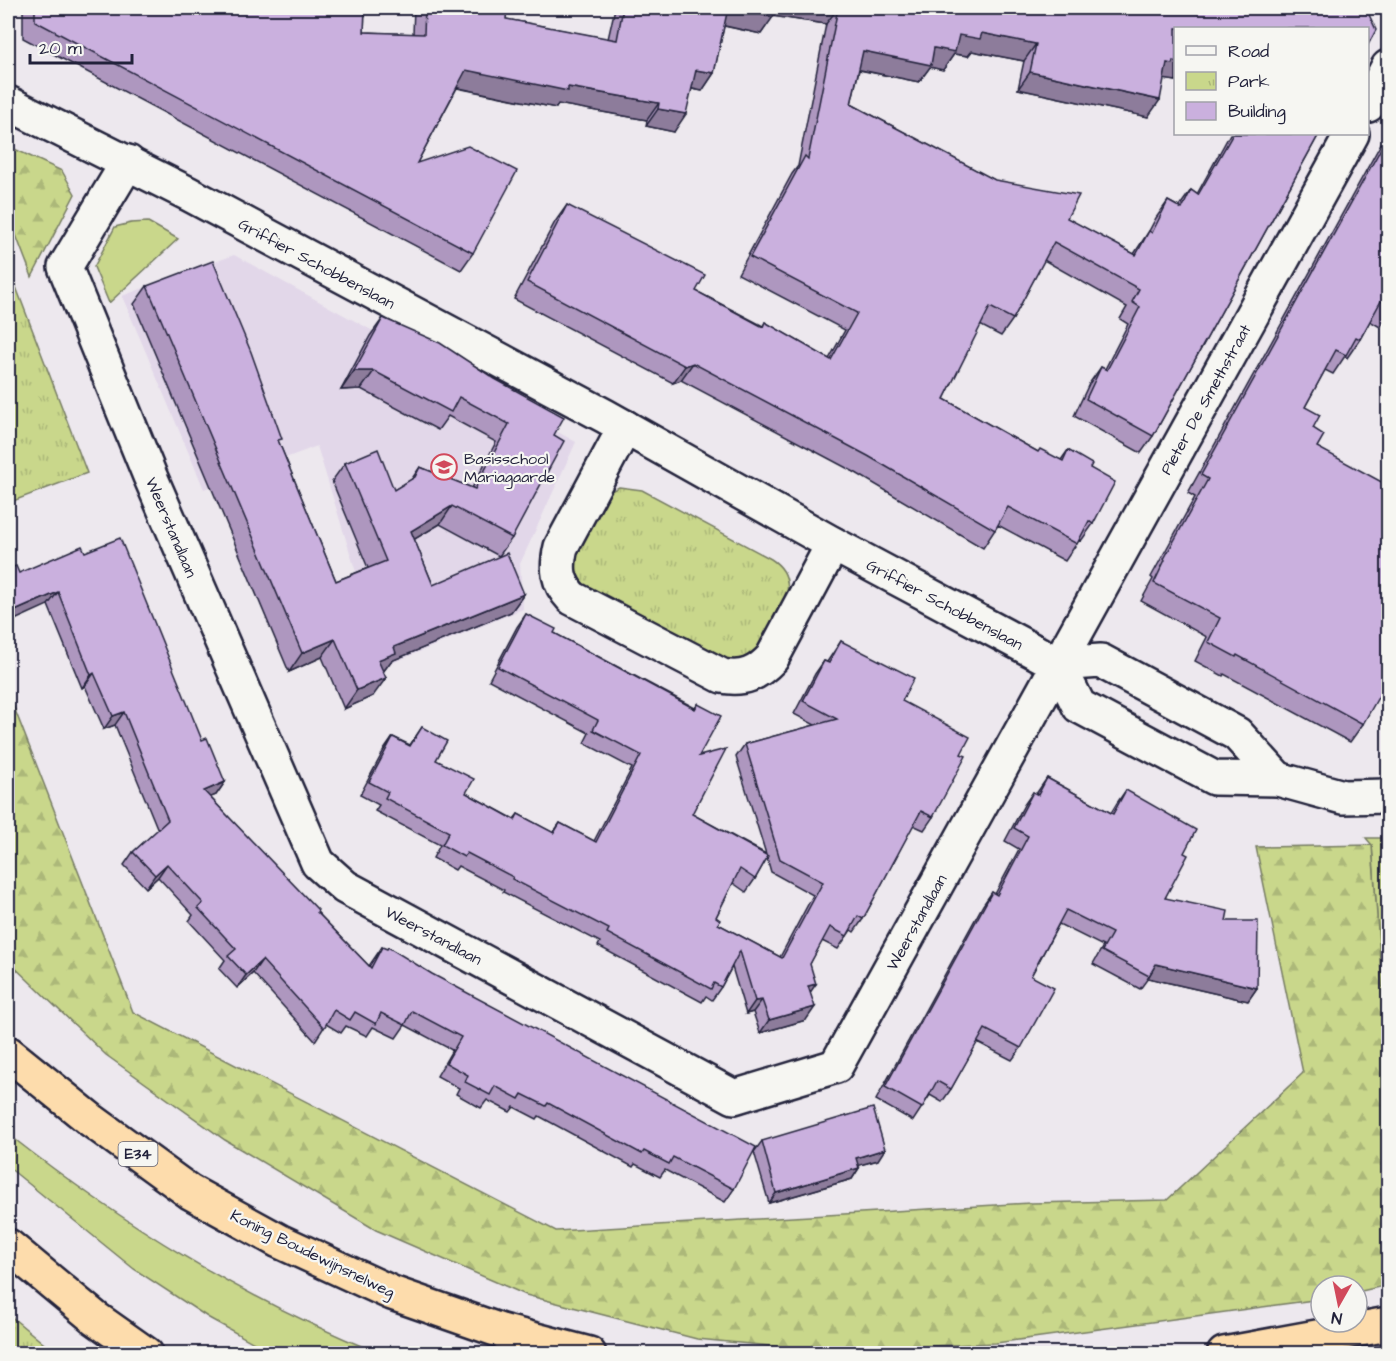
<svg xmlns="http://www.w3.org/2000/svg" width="1396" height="1361" viewBox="0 0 1396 1361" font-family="'Architects Daughter',sans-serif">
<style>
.built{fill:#e2d7e9}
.green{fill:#c9d78b;stroke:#767c63;stroke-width:1.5}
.forest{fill:url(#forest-firs);stroke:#767c63;stroke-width:1.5}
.park{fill:url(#park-tufts);stroke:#767c63;stroke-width:1.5}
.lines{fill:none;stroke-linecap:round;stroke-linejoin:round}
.street-casing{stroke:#22223b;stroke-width:38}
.highway-casing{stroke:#22223b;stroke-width:38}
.street{stroke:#f6f6f2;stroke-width:33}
.highway{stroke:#fddcac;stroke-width:33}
.wall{fill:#ae97bf;stroke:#22223b;stroke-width:1.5;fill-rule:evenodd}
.shaded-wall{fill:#8d7b9b;stroke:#22223b;stroke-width:1.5}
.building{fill:#cab0de;stroke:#22223b;stroke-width:1.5}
.labels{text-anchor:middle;stroke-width:4.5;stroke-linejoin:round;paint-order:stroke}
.shield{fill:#f6f6f2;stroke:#626272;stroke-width:1.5}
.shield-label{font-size:15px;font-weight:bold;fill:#22223b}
.street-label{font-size:16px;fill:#22223b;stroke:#f6f6f2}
.poi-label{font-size:16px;fill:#22223b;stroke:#f6f6f2;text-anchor:start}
</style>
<defs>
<pattern id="forest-firs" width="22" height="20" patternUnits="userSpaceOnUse" patternTransform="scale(1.5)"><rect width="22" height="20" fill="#c9d78b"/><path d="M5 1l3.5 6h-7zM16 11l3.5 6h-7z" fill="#acb879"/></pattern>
<pattern id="park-tufts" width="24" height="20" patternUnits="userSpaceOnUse" patternTransform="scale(1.5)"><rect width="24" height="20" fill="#c9d78b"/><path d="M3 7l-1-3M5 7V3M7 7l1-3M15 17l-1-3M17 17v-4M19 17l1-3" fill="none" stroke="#acb879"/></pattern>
</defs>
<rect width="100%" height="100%" fill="#ede8ee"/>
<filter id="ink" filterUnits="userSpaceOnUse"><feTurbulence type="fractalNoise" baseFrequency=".0167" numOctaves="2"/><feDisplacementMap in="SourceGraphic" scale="12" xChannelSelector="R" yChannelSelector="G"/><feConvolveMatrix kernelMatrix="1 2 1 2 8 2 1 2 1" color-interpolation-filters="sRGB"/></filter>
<g filter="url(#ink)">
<!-- built -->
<path class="built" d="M234 255 576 442 520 564 523 609 385 666 317 446 204 489 122 296Z"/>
<!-- green -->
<g class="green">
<path d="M148 222 178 239 109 303 94 267 115 227 131 223Z"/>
<path d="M1366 838H1388V987H1382L1372 845Z"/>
<path d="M8 1134C123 1224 242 1298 378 1353H272L209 1318 134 1269 8 1167Z"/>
</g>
<!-- forest -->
<g class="forest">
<path d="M8 146 62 171 75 194 32 277 8 214Z"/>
<path d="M8 692 133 1012 556 1231 1031 1203 1167 1200 1303 1073 1256 847 1372 845 1382 987H1388V1285L1357 1292V1286H1321V1299L996 1343 822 1351 697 1339 526 1295 376 1230 225 1140 106 1055 8 961Z"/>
</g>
<!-- park -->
<g class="park">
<path d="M8 266 87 473 8 503Z"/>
<path d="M619 487 642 490 771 559C810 584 770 628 754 656L730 663 586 587 574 573 575 548 607 493Z"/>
<path d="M8 1314 55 1353H8Z"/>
</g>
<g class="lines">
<!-- street casing -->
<g class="street-casing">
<g id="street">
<path d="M8 103 189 194 605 416 833 544 1058 664 1101 661 1237 734 1278 779"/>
<path d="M1368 105 1388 67"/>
<path d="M128 162 65 267 150 476 318 863 345 887 734 1097 836 1066 1352 134"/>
<path d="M625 427 561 547C556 568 557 582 572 598L722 676C744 680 757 674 772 658L833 544"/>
<path d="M1058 664 1079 706 1214 778 1278 779 1343 797 1388 796"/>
</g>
</g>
<!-- highway casing -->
<g class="highway-casing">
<g id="highway">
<path d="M8 1053 91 1120 190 1192 279 1241 392 1293 501 1331 589 1354"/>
<path d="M8 1246 95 1318 146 1354"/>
<path d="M1224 1354 1388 1324"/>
</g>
</g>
<!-- street -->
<use href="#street" class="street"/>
<!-- highway -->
<use href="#highway" class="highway"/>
</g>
<!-- wall -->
<g class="wall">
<path d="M23 8H365L364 32 413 34 414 8H507L506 19 608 39 615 8H1366L1176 81 1164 79 1148 117 1018 89 1024 61 972 51 968 56 954 54 943 70 930 67 919 82 859 70 851 104 1134 254 1149 231 1156 218 1168 201 1179 207 1191 190 1197 194 1230 134H1319L1153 436 1141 453 1074 416 1089 384 1101 367 1105 369 1128 324 1120 319 1127 307 1044 260 1013 319 1001 336 980 325 944 399 1038 452 1061 460 1068 450 1090 468 1093 524 1081 541 1079 540 1065 561 998 525 983 548 856 473 681 380 673 383 514 299 555 222 567 205 696 291 763 326 765 322 829 359 845 330 738 274 792 174 798 166 826 24 773 16 761 34 724 26 714 73 702 91 692 89 674 132 646 126 647 120 558 104 556 108 457 88 417 163 473 253 461 270 23 38Z"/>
<path d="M1389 129V315L1380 327 1370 321 1360 339 1347 358 1345 356 1333 374 1325 370 1305 407 1313 428 1317 447 1363 724 1350 742 1224 674 1223 676 1195 661 1207 637 1141 601 1153 579 1151 577 1195 497 1188 493Z"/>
<path d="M147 286 279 443 336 581 368 568 332 481 345 463 394 490 411 480 420 467 472 488 496 442 448 416 438 430 361 389 341 390 370 336 383 318 554 435 512 538 499 556 440 524 414 539 433 585 524 594 511 612 391 661 383 672 373 696 344 709 322 657 289 672 134 304Z"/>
<path d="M85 552 202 740 225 782 216 795 210 797 317 912 369 966 382 947 734 1189 725 1202 665 1170 660 1177 635 1164 633 1167 539 1116 537 1119 514 1107 510 1112 487 1100 481 1108 456 1094 459 1088 437 1076 452 1050 405 1025 396 1038 373 1027 367 1036 346 1026 341 1033 326 1024 315 1041 253 973 237 988 219 969 225 960 189 921 193 915 158 877 146 888 124 865 133 852 158 830 115 725 104 729 85 686 82 688 48 605 19 573Z"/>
<path d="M526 614 554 633 695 708 698 704 699 756 692 814 766 854 736 757 745 744 815 725 794 714 815 674 824 661 827 662 841 641 902 701 961 754 933 817 924 830 913 825 863 919 854 932 851 930 838 949 822 941 810 964V992L806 1020 760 1033 753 1012 746 1014 732 967 721 987 712 1000 706 996 702 1002 598 946 600 942 503 892 504 890 458 866 455 870 433 858 440 845 375 811 379 805 360 795 384 750 393 737 410 745 422 727 436 760 466 793 514 819 518 814 553 833 560 823 594 841 632 768 584 743 589 733 489 680 517 627ZM767 858 771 872 813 895 780 957 718 924 716 917 733 883 746 892 755 879Z"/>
<path d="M1047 778 1111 813 1117 803 1126 790 1184 853 1165 898 1226 921 1257 988 1248 1001 1148 978 1140 989 1093 964 1103 946 1059 924 1031 976 1021 1048 1012 1060 977 1042 951 1089 942 1102 930 1095 913 1121 876 1100 983 905 992 892 995 894 1019 849 1005 841 1024 805 1033 792 1036 794Z"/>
<path d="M762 1141 878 1160 859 1165V1168L852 1179 769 1203 754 1152Z"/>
</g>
<!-- shaded-wall -->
<g class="shaded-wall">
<path d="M728 8H838L826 24 765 15 773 17 761 34 716 24Z"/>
<path d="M982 33 1036 44 1024 61 972 51 968 56 954 54 943 70 930 67 919 82 851 68 863 51 934 48 959 35Z"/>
<path d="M1173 61 1176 62V81L1162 79 1167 63Z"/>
<path d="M466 70 568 87 659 103 647 120 558 104 556 108 454 87Z"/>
<path d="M696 70 714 73 702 91 684 87Z"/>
<path d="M1030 72 1160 100 1148 117 1018 89Z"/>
<path d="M658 109 686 114 674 132 646 126Z"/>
<path d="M693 363 681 380 673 383 685 366Z"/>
<path d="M354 371H374L361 389 341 390Z"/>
<path d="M452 506 440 524 398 549 411 531Z"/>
<path d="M58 592 48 605 8 623V614Z"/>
<path d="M524 594 511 612 391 661 383 672 365 679 378 660 394 647Z"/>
<path d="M335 639 322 657 289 672 302 653Z"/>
<path d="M94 673 85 686 82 688 91 675Z"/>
<path d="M386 678 373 696 344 709 357 690Z"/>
<path d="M124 712 115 725 104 729 113 716Z"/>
<path d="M225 782 216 795 195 804 204 791Z"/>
<path d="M167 864 158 877 146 888 155 875Z"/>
<path d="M262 960 253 973 237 988 246 975Z"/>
<path d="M1156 964 1257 988 1248 1001 1148 978Z"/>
<path d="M816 984 807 997 808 986Z"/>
<path d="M762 1000 753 1012 746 1014 755 1001Z"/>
<path d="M815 1007 806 1020 760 1033 769 1020Z"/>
<path d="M885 1149 878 1160 849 1168 856 1158Z"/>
<path d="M859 1168 852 1179 769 1203 776 1193Z"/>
</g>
<!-- building -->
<g class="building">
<path d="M35 8H365L364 32 424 34 425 8H507L506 19 617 40 623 8H728L714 73 696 70 686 114 658 109 659 103 568 87V91L466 70 417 163 468 146 517 171 473 253 35 21Z"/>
<path d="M732 8H775L773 17Z"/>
<path d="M838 8H1366L1376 30 1368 45V28H1176V62L1173 61 1172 64 1167 63 1160 100 1030 72 1036 44 982 33 980 39 959 35 955 52 934 48 931 65 863 51 851 104 995 180 1079 195 1067 218 1136 255 1149 231 1152 233 1168 201 1182 209 1191 190 1198 195 1233 134H1319L1153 436 1086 399 1101 367 1107 370 1140 307 1132 302 1139 289 1054 242 1013 319 990 307 944 399 1038 452 1040 449 1063 461 1068 450 1092 464 1090 468 1115 482 1093 524 1089 521 1077 544 1008 507 995 530 868 456 693 363 685 366 527 282 567 205 705 275 696 291 763 327 765 322 831 360 857 313 750 257 805 156 808 159Z"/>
<path d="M1389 134V306L1381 301 1360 339 1356 337 1346 355 1336 350 1305 407 1320 415 1313 428 1324 435 1317 447 1389 486V678L1363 724 1237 655 1236 657 1208 642 1220 618 1154 583 1165 560 1164 559 1208 479 1201 475Z"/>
<path d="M213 261 251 352 282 439 278 440 336 581 386 561 345 463 378 449 394 490 415 477 420 467 475 489 509 424 459 397 451 412 374 371H354L383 318 440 343 495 379 564 417 554 435 564 441 512 538 452 506 411 531 433 585 507 553 524 594 394 647 396 653 378 660 386 678 357 690 335 639 302 653 147 286Z"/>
<path d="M120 538 202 740 207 738 225 782 204 791 318 910 317 912 371 968 382 947 387 949 388 947 432 974 756 1147 734 1189 673 1157 669 1164 644 1151 642 1154 548 1103 546 1106 522 1094 519 1099 495 1086 490 1095 465 1082 468 1075 446 1063 461 1037 412 1011 405 1025 381 1013 376 1024 355 1012 350 1020 334 1010 324 1028 262 960 246 975 228 956 236 949 198 908 203 903 167 864 155 875 133 852 168 820 124 712 113 716 94 673 91 675 58 592 8 614V569L16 566 19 573 82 546 85 552Z"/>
<path d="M526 614 556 629 554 633 695 709 698 704 721 716 699 756 726 749 692 814 768 856 755 879 740 869 716 917 720 920 718 924 782 958 823 882 780 859 745 744 837 719 803 701 824 661 829 663 841 641 914 678 902 701 970 737 961 754 966 756 933 817 921 811 863 919 858 916 847 936 830 927 810 964 816 984 808 986 815 1007 769 1020 762 1000 755 1001 740 951 721 987 714 983 711 989 607 933 609 929 512 879 513 877 467 853 464 857 442 845 449 832 385 798 388 792 369 782 393 737 410 746 422 727 447 741 436 760 474 779 466 793 515 820 518 814 554 833 560 823 596 842 641 755 593 730 598 720 498 667Z"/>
<path d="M1047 778 1113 814 1126 790 1196 830 1184 853 1188 855 1165 898 1228 911 1226 921H1258L1257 988 1156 964 1149 976 1102 951 1112 933 1066 910 1031 976 1054 988 1021 1048 985 1029 951 1089 937 1081 922 1108 885 1087 992 892 997 895 1028 836 1014 828 1033 792 1038 795Z"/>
<path d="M873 1108 885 1149 856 1158 859 1168 776 1193 762 1141Z"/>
</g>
</g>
<!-- icons -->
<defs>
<g id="school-ring" transform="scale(1.35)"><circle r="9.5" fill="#f6f6f2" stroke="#d1495b" stroke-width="1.5"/><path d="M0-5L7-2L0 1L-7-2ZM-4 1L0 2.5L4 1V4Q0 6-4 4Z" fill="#d1495b"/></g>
</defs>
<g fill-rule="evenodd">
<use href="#school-ring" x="444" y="467"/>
</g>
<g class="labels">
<!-- shield labels -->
<rect class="shield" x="118.5" y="1142" width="39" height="24" rx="4.5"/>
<g class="shield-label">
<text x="138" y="1159">E34</text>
</g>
<!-- street labels -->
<g class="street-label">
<text transform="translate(317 263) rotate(28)" y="6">Griffier Schobbenslaan</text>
<text transform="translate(1205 399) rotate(-61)" y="6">Pieter De Smethstraat</text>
<text transform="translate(172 527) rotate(67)" y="6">Weerstandlaan</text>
<text transform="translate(945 604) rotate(28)" y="6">Griffier Schobbenslaan</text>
<text transform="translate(916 922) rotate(-61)" y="6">Weerstandlaan</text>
<text transform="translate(434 935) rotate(28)" y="6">Weerstandlaan</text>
<text transform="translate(313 1253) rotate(26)" y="6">Koning Boudewijnsnelweg</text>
</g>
<!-- poi labels -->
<g class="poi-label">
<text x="464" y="464">Basisschool<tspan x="464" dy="18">Mariagaarde</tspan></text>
</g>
</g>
<!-- margin -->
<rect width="1396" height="1361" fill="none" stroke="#f6f6f2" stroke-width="30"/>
<rect x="15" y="15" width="1366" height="1331" fill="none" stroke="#22223b" stroke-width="2" filter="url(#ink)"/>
<!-- legend -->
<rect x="1174" y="27" width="195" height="108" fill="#f6f6f2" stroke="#a1a1a9" stroke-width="1.5"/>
<rect x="1186" y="46" width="30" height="9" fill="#f6f6f2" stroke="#a1a1a9" stroke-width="1.5"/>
<text x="1228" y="57" font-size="18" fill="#22223b">Road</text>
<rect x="1186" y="72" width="30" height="18" fill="url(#park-tufts)" stroke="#a1a1a9" stroke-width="1.5"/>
<text x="1228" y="87" font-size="18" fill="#22223b">Park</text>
<rect x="1186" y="102" width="30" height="18" fill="#cab0de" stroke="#a1a1a9" stroke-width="1.5"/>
<text x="1228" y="117" font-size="18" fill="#22223b">Building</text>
<!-- north arrow -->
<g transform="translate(1339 1304) rotate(189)"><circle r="28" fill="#f6f6f2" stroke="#a1a1a9" stroke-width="1.5"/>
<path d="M0-4.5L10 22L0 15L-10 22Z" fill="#d1495b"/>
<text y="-9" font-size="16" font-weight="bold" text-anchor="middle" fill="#22223b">N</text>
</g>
<!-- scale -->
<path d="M30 54v9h102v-9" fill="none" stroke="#22223b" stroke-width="3"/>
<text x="39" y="54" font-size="18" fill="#22223b" stroke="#f6f6f2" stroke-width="4.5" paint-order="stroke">20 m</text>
</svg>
